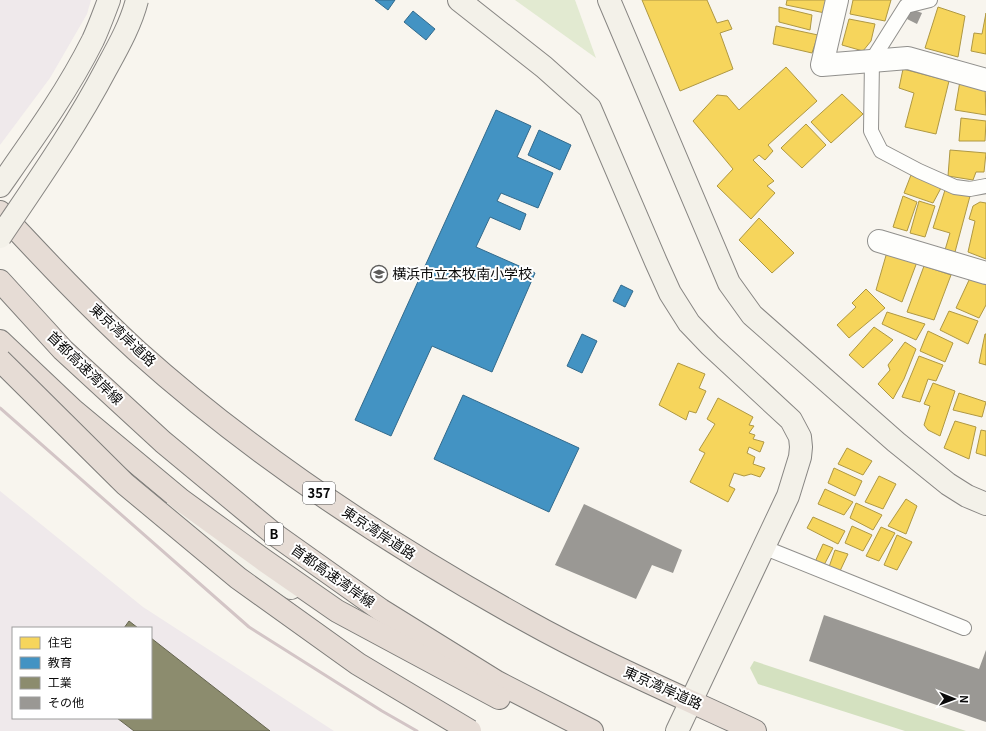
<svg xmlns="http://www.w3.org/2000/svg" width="986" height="731" viewBox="0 0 986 731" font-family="Georgia,'Noto Sans JP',serif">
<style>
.industrial{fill:#efe9eb;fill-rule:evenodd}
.green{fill:#e2ead1}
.forest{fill:#d4e1c0}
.homes{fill:#f6d55c;stroke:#af9843}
.schools{fill:#4393c3;stroke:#326a8c}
.industry{fill:#8c8c6e;stroke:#656550}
.building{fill:#9a9894}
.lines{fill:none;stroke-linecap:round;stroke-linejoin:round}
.lane-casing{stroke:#91908d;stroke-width:16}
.street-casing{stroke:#91908d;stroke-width:24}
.secondary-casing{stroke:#888683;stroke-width:24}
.highway-casing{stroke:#7e7d7a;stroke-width:24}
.lane{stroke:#fefefc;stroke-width:14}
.street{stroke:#fefefc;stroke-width:22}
.secondary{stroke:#f3f1e9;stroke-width:22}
.highway{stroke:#e6dcd5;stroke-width:22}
.rail{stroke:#d3c5c6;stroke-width:3}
.secondary-bridge-casing{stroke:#888683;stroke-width:24;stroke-linecap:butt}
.highway-bridge-casing{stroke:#7e7d7a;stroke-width:24;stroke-linecap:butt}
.secondary-bridge{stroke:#f3f1e9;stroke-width:22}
.highway-bridge{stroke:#e6dcd5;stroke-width:22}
.labels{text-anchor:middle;stroke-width:4;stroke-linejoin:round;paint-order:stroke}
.shield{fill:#fff;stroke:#545454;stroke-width:1}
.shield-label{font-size:13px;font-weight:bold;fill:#0a0a0a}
.poi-label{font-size:14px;fill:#0a0a0a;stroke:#fff;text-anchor:start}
.street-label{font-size:14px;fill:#0a0a0a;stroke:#fff}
</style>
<rect width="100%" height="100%" fill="#f8f5ee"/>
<!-- industrial -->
<g class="industrial">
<path d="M0 0H91L87 14 50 78 0 145Z"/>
<path d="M0 491 143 607 334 731H0ZM13 628H151V718H13Z"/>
</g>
<!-- green -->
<path class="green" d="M515 0H575L596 58Z"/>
<!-- forest -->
<path class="forest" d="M754 661 966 731H905L758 684 750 668Z"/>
<!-- homes -->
<g class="homes">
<path d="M642 0H707L717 23 728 20 732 29 720 33 733 69 680 91Z"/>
<path d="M787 0H828L825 13 786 5Z"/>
<path d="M853 0H891L885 21 850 14Z"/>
<path d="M779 7 812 15 810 30 779 22Z"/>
<path d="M938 7 965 16 958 57 925 48Z"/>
<path d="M986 13V54L971 51 974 33 982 34Z"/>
<path d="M849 19 875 24 871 41 863 51 842 45Z"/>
<path d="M776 26 818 35 812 53 773 44Z"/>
<path d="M786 67 817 101 768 145 773 151 765 160 759 155 753 160 774 181 767 186 775 193 751 219 717 186 733 169 693 121 717 95 727 96 739 110Z"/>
<path d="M903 69 949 81 936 134 905 127 914 93 899 88Z"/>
<path d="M960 81 985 86 986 115 955 110Z"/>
<path d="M842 94 863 114 831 143 811 122Z"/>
<path d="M961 118 986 121 985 141H959Z"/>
<path d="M806 124 826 145 802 168 781 148Z"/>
<path d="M950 150 986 153 984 172H976L973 180 948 176Z"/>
<path d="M911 175 941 188 933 203 904 193Z"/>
<path d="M945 190 970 196 955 252 945 250 950 233 933 228Z"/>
<path d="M903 196 917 202 907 231 893 227Z"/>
<path d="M919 201 935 206 925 237 910 233Z"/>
<path d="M980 202 986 203V259L968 252 975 221 969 219 973 206Z"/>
<path d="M759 218 794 253 772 273 739 240Z"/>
<path d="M887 252 917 262 902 302 876 290Z"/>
<path d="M924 266 951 275 934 320 907 312Z"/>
<path d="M970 278 986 284V305L979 318 956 308Z"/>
<path d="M866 289 885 308 849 338 837 325 856 307 852 303Z"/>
<path d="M949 311 978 321 968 344 940 330Z"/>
<path d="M887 312 925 324 916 340 882 324Z"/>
<path d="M874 327 893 340 863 368 849 355Z"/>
<path d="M928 331 953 343 945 362 920 351Z"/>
<path d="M985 334H986V365L979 363Z"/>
<path d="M905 342 916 349 904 379 893 399 878 384 890 370 888 365Z"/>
<path d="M919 356 943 365 936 381 928 379 920 402 902 397Z"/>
<path d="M678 363 705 374 699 388 706 391 696 413 689 411 686 420 659 405Z"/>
<path d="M933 383 955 391 940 436 928 430 924 425 930 406 924 404Z"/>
<path d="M959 393 986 402 982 417 953 410Z"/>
<path d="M718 398 753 417 749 425 754 426 749 433 755 435 753 439 764 442 760 452 749 447 747 453 755 457 753 464 765 468 760 477 751 474 744 476 734 473 729 486 735 489 728 502 690 482 705 453 699 450 715 424 707 419Z"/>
<path d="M955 421 976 427 969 459 944 448Z"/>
<path d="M981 430 986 431V456L976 453Z"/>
<path d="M847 448 872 461 863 475 838 464Z"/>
<path d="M834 468 862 481 855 496 828 483Z"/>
<path d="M879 476 896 484 883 509 865 502Z"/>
<path d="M825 489 853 502 844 515 818 504Z"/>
<path d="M906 499 917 506 906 534 888 526Z"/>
<path d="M856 503 882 515 873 530 850 518Z"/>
<path d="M813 517 845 531 838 544 807 528Z"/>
<path d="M852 526 872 535 863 551 845 543Z"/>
<path d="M881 527 895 533 879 561 866 556Z"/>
<path d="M897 535 912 542 897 570 884 565Z"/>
<path d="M823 544 833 548 824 565 815 562Z"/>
<path d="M835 550 848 554 840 571 829 567Z"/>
</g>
<!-- schools -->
<g class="schools">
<path d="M375 0H395L388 10Z"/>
<path d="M413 11 435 29 426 40 404 22Z"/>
<path d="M496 110 531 126 517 157 553 173 538 208 501 193 497 201 526 214 520 230 490 217 476 247 535 273 492 372 432 346 391 436 355 420Z"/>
<path d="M539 130 571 145 560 170 528 155Z"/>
<path d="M621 285 633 291 625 307 613 301Z"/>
<path d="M582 334 597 341 582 373 567 366Z"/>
<path d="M463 395 579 448 549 512 434 459Z"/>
</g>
<!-- industry -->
<g class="industry">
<path d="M129 621 138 628H124Z"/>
<path d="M151 638 270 731H134L117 718H151Z"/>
</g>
<!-- building -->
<g class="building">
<path d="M911 9 922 13 917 24 907 19Z"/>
<path d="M584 504 682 550 673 573 652 565 636 599 555 565Z"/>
<path d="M824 615 979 669 986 650V722L809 661Z"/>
</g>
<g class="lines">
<!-- lane casing -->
<g class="lane-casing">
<g id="lane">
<path d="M930 0 906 6 872 60 871 131 881 151 919 171 955 187 970 189 986 186"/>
<path d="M763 547 964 628"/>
</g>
</g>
<!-- street casing -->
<g class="street-casing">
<g id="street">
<path d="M837 0 822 65 908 58 986 80"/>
<path d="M879 241 986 273"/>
</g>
</g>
<!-- secondary casing -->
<g class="secondary-casing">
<g id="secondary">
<path d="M459 0 544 67 590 108 656 262 670 293 689 323 710 345 791 420 800 437 801 447 800 457 788 496 677 731"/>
<path d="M609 0 729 283 752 315 896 442 948 484 967 496 986 504"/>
<path d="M0 186C33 139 67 92 93 40 99 27 104 13 109 0"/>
<path d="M173 512 227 551 291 588"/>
</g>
</g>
<!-- highway casing -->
<g class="highway-casing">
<g id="highway">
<path d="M0 212C44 259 89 307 137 351 254 456 388 544 525 620 600 662 678 695 755 731"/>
<path d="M0 281 63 350 163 442 274 534 381 610 497 682 592 731"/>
<path d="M0 341 73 410 181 500 265 561 337 611 499 698"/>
</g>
</g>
<!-- lane -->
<use href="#lane" class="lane"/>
<!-- street -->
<use href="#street" class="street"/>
<!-- secondary -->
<use href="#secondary" class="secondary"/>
<!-- highway -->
<use href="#highway" class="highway"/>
<!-- rail -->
<path class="rail" d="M0 408 249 627 382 711 417 731"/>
<!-- secondary-bridge casing -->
<g class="secondary-bridge-casing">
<path id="secondary-bridge" d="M0 237C37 182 75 128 106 69 118 47 131 24 137 0"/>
</g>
<!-- highway-bridge casing -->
<g class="highway-bridge-casing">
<path id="highway-bridge" d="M0 360 125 484 238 578 358 664 470 731"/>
</g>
<!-- secondary-bridge -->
<use href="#secondary-bridge" class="secondary-bridge"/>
<!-- highway-bridge -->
<use href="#highway-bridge" class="highway-bridge"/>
</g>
<!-- icons -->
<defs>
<g id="school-ring" transform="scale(0.9)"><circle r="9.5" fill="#fff" stroke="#5d5c5a" stroke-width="1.5"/><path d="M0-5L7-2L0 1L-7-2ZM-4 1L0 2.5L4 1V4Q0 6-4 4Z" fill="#5d5c5a"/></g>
</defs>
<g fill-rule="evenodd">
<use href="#school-ring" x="379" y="274"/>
</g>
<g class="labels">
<!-- shield labels -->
<g class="shield">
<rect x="303" y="482" width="32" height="22" rx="3"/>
<rect x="265" y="523" width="18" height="22" rx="3"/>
</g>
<g class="shield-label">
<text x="319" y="498">357</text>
<text x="274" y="539">B</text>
</g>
<!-- poi labels -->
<g class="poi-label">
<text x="392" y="279">横浜市立本牧南小学校</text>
</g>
<!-- street labels -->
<g class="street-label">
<text transform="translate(123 335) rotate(43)" y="5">東京湾岸道路</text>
<text transform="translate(85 368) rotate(44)" y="5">首都高速湾岸線</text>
<text transform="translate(379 533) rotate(33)" y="5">東京湾岸道路</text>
<text transform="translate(333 576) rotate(35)" y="5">首都高速湾岸線</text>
<text transform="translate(663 688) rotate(24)" y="5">東京湾岸道路</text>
</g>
</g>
<!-- legend -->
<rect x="12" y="627" width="140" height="92" fill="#ffffff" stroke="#9d9d9d"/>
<rect x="20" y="637" width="20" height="12" fill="#f6d55c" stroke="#9d9d9d"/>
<text x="48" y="647" font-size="12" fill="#0a0a0a">住宅</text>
<rect x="20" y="657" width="20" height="12" fill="#4393c3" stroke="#9d9d9d"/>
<text x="48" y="667" font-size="12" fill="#0a0a0a">教育</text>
<rect x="20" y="677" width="20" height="12" fill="#8c8c6e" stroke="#9d9d9d"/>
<text x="48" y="687" font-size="12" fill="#0a0a0a">工業</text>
<rect x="20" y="697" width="20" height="12" fill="#9a9894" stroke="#9d9d9d"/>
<text x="48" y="707" font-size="12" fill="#0a0a0a">その他</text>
<!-- north arrow -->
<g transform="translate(954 699) rotate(91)" stroke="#ffffff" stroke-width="3" paint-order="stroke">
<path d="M0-3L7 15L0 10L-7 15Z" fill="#0a0a0a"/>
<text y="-6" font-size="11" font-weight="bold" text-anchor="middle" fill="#0a0a0a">N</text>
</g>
</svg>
